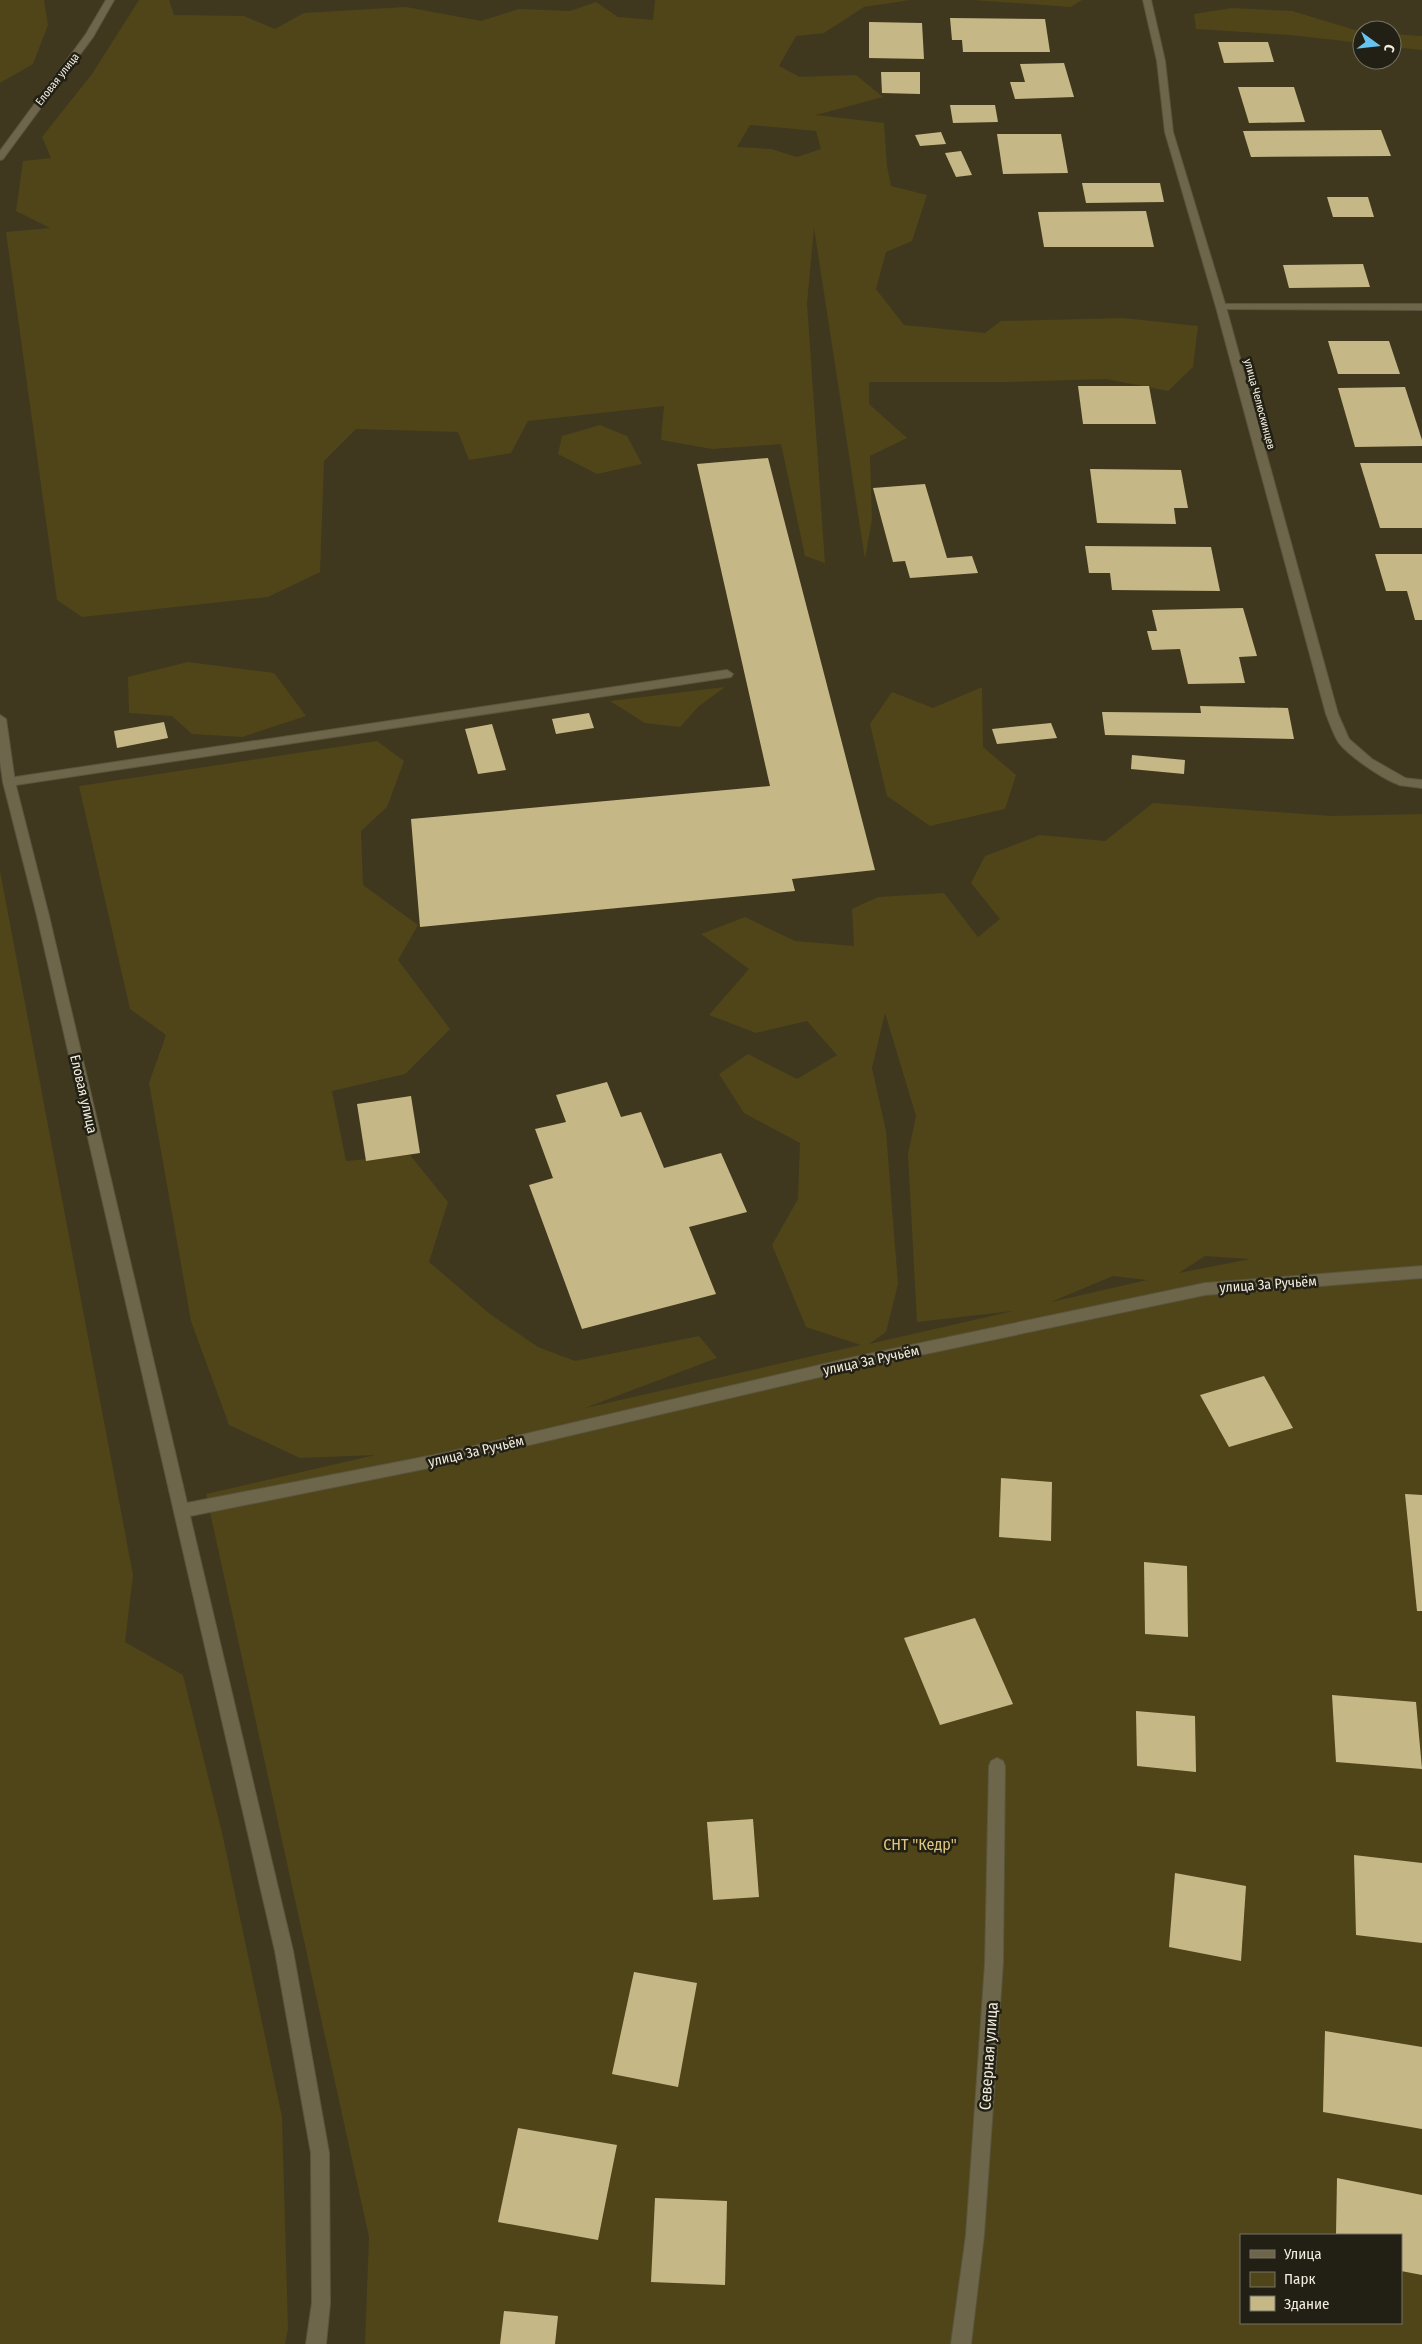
<svg xmlns="http://www.w3.org/2000/svg" width="1422" height="2344" viewBox="0 0 1422 2344" font-family="'Fira Sans Condensed',sans-serif">
<style>
.green{fill:#504419;fill-rule:evenodd}
.building{fill:#c6b886}
.lines{fill:none;stroke-linecap:round;stroke-linejoin:round}
.service-casing{stroke:#5a553e;stroke-width:2}
.minor-casing{stroke:#5a553e;stroke-width:2}
.service{fill:#6d664b;fill-rule:evenodd}
.minor{fill:#6d664b;fill-rule:evenodd}
.labels{text-anchor:middle;stroke-width:5;stroke-linejoin:round;paint-order:stroke}
.far-street-label{font-size:11px;fill:#f2eedf;stroke:#221f14}
.street-label{font-size:14px;fill:#f2eedf;stroke:#221f14}
.near-park-label{font-size:16px;fill:#dcc77c;stroke:#221f14}
.near-street-label{font-size:16px;fill:#f2eedf;stroke:#221f14}
</style>
<rect width="100%" height="100%" fill="#3f381e"/>
<!-- green -->
<g class="green">
<path d="M0 0H44L48 25 33 64 0 83Z"/>
<path d="M139 0H169L174 15 244 16 275 29 304 13 406 7 481 21 519 9 570 11 596 2 618 17 653 20 655 0H910L864 7 824 33 796 36 779 66 800 77 856 75 883 97 816 115 884 123 887 166 891 186 927 195 912 241 886 252 876 289 904 325 985 333 1001 321 1123 318 1198 326 1193 367 1168 391 1106 379 1009 382H869V404L907 438 870 456 872 519 865 559 814 228 807 303 825 563 805 556 781 444 712 449 661 440 664 406 528 421 511 453 469 460 458 432 356 429 324 461 320 572 268 597 82 617 57 600 6 232 50 228 16 211 23 161 51 158 42 137 92 74ZM750 125 816 131 821 149 797 157 771 149 737 147Z"/>
<path d="M972 0H1082L1071 7Z"/>
<path d="M1232 8 1292 11 1362 32V43L1290 35 1196 29 1194 14Z"/>
<path d="M1392 34 1422 36V50L1392 47Z"/>
<path d="M600 425 627 436 642 464 597 474 558 454 562 436Z"/>
<path d="M188 662 274 673 306 716 242 737 192 734 172 716 129 713 128 677Z"/>
<path d="M725 687 699 706 680 727 645 723 610 701Z"/>
<path d="M982 687 983 747 1016 775 1005 809 930 826 887 796 870 724 892 692 933 708Z"/>
<path d="M377 741 404 761 387 807 361 831 363 885 418 925 398 960 450 1029 405 1074 332 1091 346 1161 410 1155 448 1202 429 1262 490 1314 538 1347 575 1361 699 1336 717 1358 585 1408 861 1345 806 1327 772 1245 798 1199 800 1143 744 1113 719 1074 748 1054 797 1079 837 1055 807 1021 756 1033 709 1015 749 969 701 934 745 917 795 941 854 946 852 909 878 897 944 893 978 937 1000 919 971 883 985 856 1040 835 1105 841 1153 803 1331 816 1422 814V2344H365L369 2237 206 1494 375 1455 300 1458 229 1425 191 1321 149 1083 166 1035 130 1009 79 786ZM885 1013 916 1116 908 1154 917 1322 1013 1311 869 1344 886 1332 898 1284 886 1131 872 1068ZM1205 1256 1249 1259H1250L1179 1273ZM1113 1276 1147 1280 1051 1302ZM1241 2235H1401V2323H1241Z"/>
<path d="M0 871 133 1575 125 1642 183 1675 223 1837 282 2117 288 2329 285 2344H0Z"/>
</g>
<!-- building -->
<g class="building">
<path d="M950 18 1045 19 1050 52H963L962 40H952Z"/>
<path d="M869 22 922 23 924 59 869 58Z"/>
<path d="M1218 42H1268L1274 62 1224 63Z"/>
<path d="M1064 63 1074 97 1015 99 1010 82H1025L1020 64Z"/>
<path d="M881 72H920V94L882 93Z"/>
<path d="M1238 87H1294L1305 122 1249 123Z"/>
<path d="M950 105H995L998 122 953 123Z"/>
<path d="M1381 130 1391 156 1251 157 1243 131Z"/>
<path d="M941 132 946 144 920 146 915 135Z"/>
<path d="M997 134H1061L1068 173 1003 174Z"/>
<path d="M961 151 972 175 956 177 945 153Z"/>
<path d="M1082 183H1160L1164 202 1086 203Z"/>
<path d="M1327 197H1368L1374 217H1333Z"/>
<path d="M1146 211 1154 247H1044L1038 212Z"/>
<path d="M1363 264 1370 287 1289 288 1283 265Z"/>
<path d="M1328 341H1389L1400 374H1338Z"/>
<path d="M1078 386H1149L1156 424H1083Z"/>
<path d="M1405 387 1422 440V446L1355 447 1338 388Z"/>
<path d="M768 458 875 870 792 879 795 891 420 927 411 819 770 786 697 464Z"/>
<path d="M1360 463H1422V528H1380Z"/>
<path d="M1090 469 1181 470 1188 508H1174L1176 524 1097 523Z"/>
<path d="M925 484 947 558 972 556 978 573 910 578 905 561 893 562 873 488Z"/>
<path d="M1085 546 1211 547 1220 591 1112 590 1110 573H1089Z"/>
<path d="M1375 554H1422V620H1415L1407 591H1386Z"/>
<path d="M1243 608 1257 656 1239 657 1245 683 1188 684 1180 649 1152 650 1147 631H1157L1152 610Z"/>
<path d="M1200 706 1288 708 1294 739 1105 735 1102 712 1201 713Z"/>
<path d="M589 713 594 728 556 734 552 719Z"/>
<path d="M164 722 168 738 117 748 114 731Z"/>
<path d="M1051 723 1057 738 997 744 992 729Z"/>
<path d="M492 724 506 770 478 774 465 729Z"/>
<path d="M1132 755 1185 760 1184 774 1131 769Z"/>
<path d="M607 1082 621 1117 641 1112 664 1168 721 1153 747 1212 689 1227 716 1294 582 1329 529 1185 553 1178 535 1129 566 1122 556 1095Z"/>
<path d="M411 1096 420 1153 366 1161 357 1104Z"/>
<path d="M1264 1376 1293 1428 1229 1447 1200 1395Z"/>
<path d="M1001 1478 1052 1482 1051 1541 999 1537Z"/>
<path d="M1405 1494 1422 1495V1611H1417Z"/>
<path d="M1144 1562 1187 1566 1188 1637 1145 1634Z"/>
<path d="M975 1618 1013 1704 940 1725 904 1638Z"/>
<path d="M1332 1695 1416 1702 1422 1769 1336 1762Z"/>
<path d="M1136 1711 1195 1716 1196 1772 1137 1766Z"/>
<path d="M753 1819 759 1897 713 1900 707 1822Z"/>
<path d="M1354 1855 1422 1863V1943L1356 1935Z"/>
<path d="M1175 1873 1246 1886 1241 1961 1169 1947Z"/>
<path d="M634 1972 697 1983 678 2087 612 2074Z"/>
<path d="M1325 2031 1422 2047V2129L1323 2112Z"/>
<path d="M518 2128 617 2145 598 2240 498 2222Z"/>
<path d="M1337 2178 1422 2195V2275L1401 2271V2235H1336Z"/>
<path d="M655 2198 727 2201 725 2285 651 2282Z"/>
<path d="M504 2311 558 2316 555 2344H500Z"/>
</g>
<g class="lines">
<!-- service casing -->
<g class="service-casing">
<g id="service">
<path d="M1221 304H1422V310L1218 309V305Z"/>
<path d="M727 670 733 674 731 677 9 786 3 782 9 778Z"/>
<path d="M1403 778 1422 780V788L1399 785 1397 782 1399 779Z"/>
</g>
</g>
<!-- minor casing -->
<g class="minor-casing">
<g id="minor">
<path d="M106 0H114L93 37 3 159 0 160V151L86 34Z"/>
<path d="M1143 0H1151L1165 61 1173 132 1226 307 1338 714 1349 739 1372 759 1407 779 1409 782 1407 785C1394 789 1347 754 1339 743 1333 734 1330 723 1326 714L1216 307 1165 132 1157 61Z"/>
<path d="M0 715 6 719 15 782 49 916 187 1503 444 1453 854 1357 1205 1283 1422 1266V1278L1205 1295 854 1369 444 1465 190 1516 293 1951 329 2153 330 2303 326 2344H306L312 2303 311 2153 275 1951 37 916 3 782 0 761Z"/>
<path d="M997 1758 1003 1761 1005 1766 1003 1963 984 2235 971 2344H951L966 2235 985 1963 989 1766 991 1761Z"/>
</g>
</g>
<!-- service -->
<use href="#service" class="service"/>
<!-- minor -->
<use href="#minor" class="minor"/>
</g>
<g class="labels">
<!-- far-street labels -->
<g class="far-street-label">
<text transform="translate(57 79) rotate(-52)" y="4">Еловая улица</text>
<text transform="translate(1260 404) rotate(75)" y="4">улица Челюскинцев</text>
</g>
<!-- street labels -->
<g class="street-label">
<text transform="translate(84 1094) rotate(77)" y="5">Еловая улица</text>
<text transform="translate(1268 1284) rotate(-4)" y="5">улица За Ручьём</text>
<text transform="translate(871 1360) rotate(-12)" y="5">улица За Ручьём</text>
<text transform="translate(476 1451) rotate(-13)" y="5">улица За Ручьём</text>
</g>
<!-- near-park labels -->
<g class="near-park-label">
<text x="920" y="1850">СНТ "Кедр"</text>
</g>
<!-- near-street labels -->
<g class="near-street-label">
<text transform="translate(988 2056) rotate(-86)" y="6">Северная улица</text>
</g>
</g>
<!-- legend -->
<rect x="1240" y="2234" width="162" height="90" fill="#221f14" stroke="#757265"/>
<rect x="1250" y="2250" width="25" height="8" fill="#6d664b" stroke="#757265"/>
<text x="1284" y="2259" font-size="15" fill="#f2eedf">Улица</text>
<rect x="1250" y="2272" width="25" height="15" fill="#504419" stroke="#757265"/>
<text x="1284" y="2284" font-size="15" fill="#f2eedf">Парк</text>
<rect x="1250" y="2296" width="25" height="15" fill="#c6b886" stroke="#757265"/>
<text x="1284" y="2309" font-size="15" fill="#f2eedf">Здание</text>
<!-- north arrow -->
<g transform="translate(1377 45) rotate(105)"><circle r="24" fill="#221f14" stroke="#757265"/>
<path d="M0-4L9 19L0 12L-9 19Z" fill="#66c4ef"/>
<text y="-8" font-size="14" font-weight="bold" text-anchor="middle" fill="#f2eedf">С</text>
</g>
</svg>
